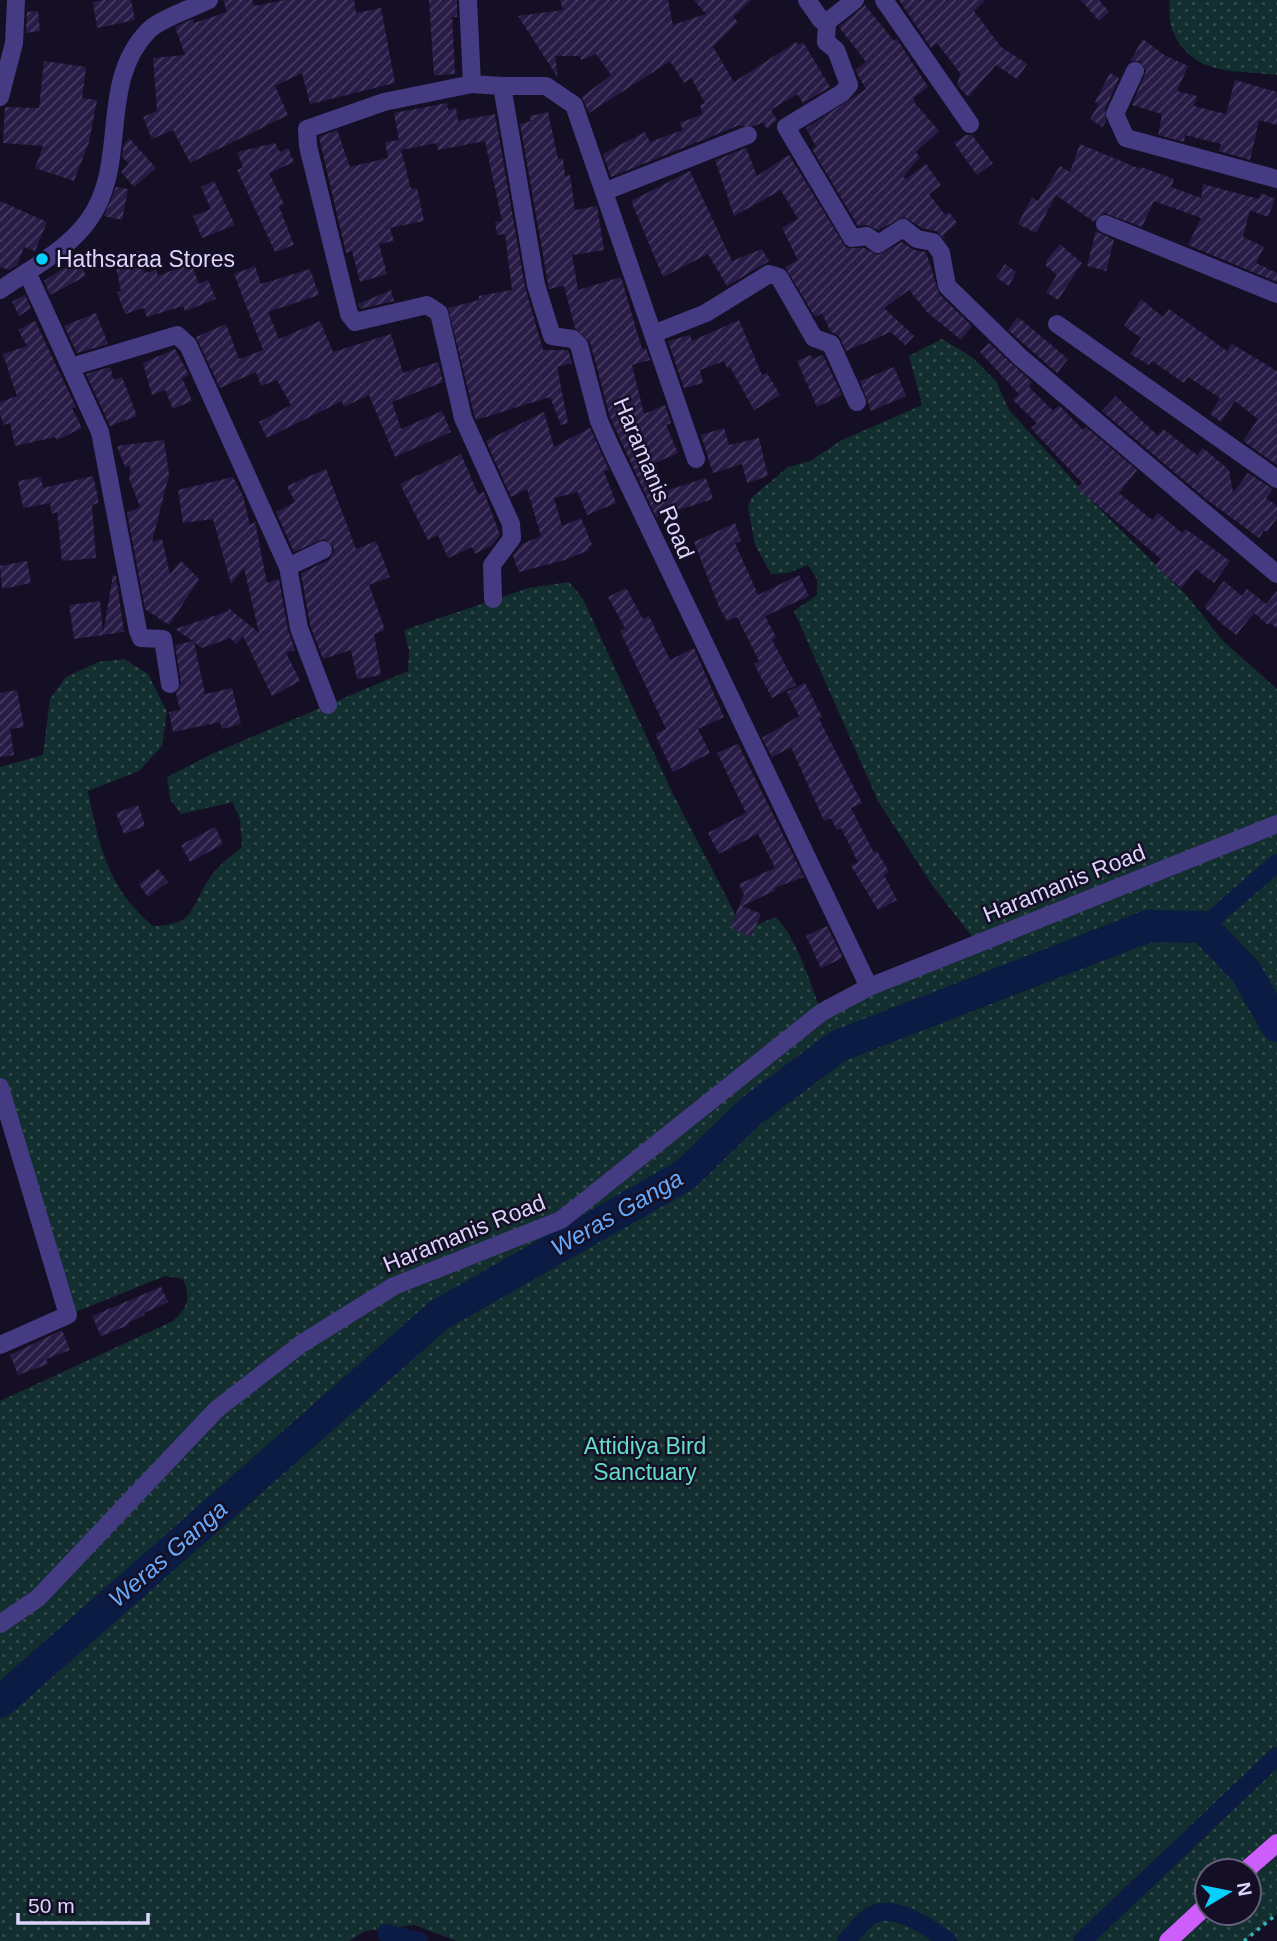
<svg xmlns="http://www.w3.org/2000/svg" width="1277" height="1941" viewBox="0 0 1277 1941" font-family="Helvetica,sans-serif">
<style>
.park{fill:url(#park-dots);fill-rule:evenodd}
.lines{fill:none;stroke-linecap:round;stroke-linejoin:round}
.canal{stroke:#0b1b43;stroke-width:18}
.river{stroke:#0b1b43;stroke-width:32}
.building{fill:url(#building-hatch)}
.path{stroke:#32b3b5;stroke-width:3.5;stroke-dasharray:3.5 5;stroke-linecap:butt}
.street{stroke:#443b83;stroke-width:18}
.primary{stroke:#cd5efc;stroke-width:18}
.poi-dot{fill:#05cffa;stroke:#150f25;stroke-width:2.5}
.labels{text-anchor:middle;stroke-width:5;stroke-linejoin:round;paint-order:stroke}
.poi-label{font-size:23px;fill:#ddd5fe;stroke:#150f25;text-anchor:start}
.street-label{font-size:23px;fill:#ddd5fe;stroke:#150f25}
.park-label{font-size:23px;fill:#61ddc8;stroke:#150f25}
.water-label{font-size:24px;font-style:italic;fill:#65aafc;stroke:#150f25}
</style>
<defs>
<pattern id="park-dots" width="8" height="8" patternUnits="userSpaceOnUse" patternTransform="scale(1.75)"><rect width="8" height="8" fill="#132e2f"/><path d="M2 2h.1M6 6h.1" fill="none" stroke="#354b4e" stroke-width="1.8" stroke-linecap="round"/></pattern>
<pattern id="building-hatch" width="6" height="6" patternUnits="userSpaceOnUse" patternTransform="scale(1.75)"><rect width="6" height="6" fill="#281c46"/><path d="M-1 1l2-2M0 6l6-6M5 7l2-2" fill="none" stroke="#473c62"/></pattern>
</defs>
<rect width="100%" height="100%" fill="#150f25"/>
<!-- park -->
<g class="park">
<path d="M1170 0H1277V75C1256 72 1231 73 1212 67 1182 58 1165 30 1170 0Z"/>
<path d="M942 339 972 357 996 381 1009 410 1094 503 1188 597 1222 640 1277 689V1914L1244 1941H457L414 1925 365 1931 349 1941H0V1401L173 1321C188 1308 191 1297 183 1279L165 1276 68 1315 0 1087V767L43 755 50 699 66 677 98 662 124 659 148 674 167 712 162 746 139 771 88 791C99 846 108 889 153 926 194 925 189 911 207 882 215 868 230 857 242 847L240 820 233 802 181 814 170 799 167 777 214 753 408 671 409 651 404 630 529 588 569 582 583 599 673 794 744 931 775 917C796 934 811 986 821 1011L977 943 932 885 878 801 794 611 817 595V579L808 565 788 573 771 574 755 545 748 507 752 497 788 467 810 461 842 440 922 405 909 356ZM1207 1871H1249V1913H1207Z"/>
</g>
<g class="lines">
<!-- canal -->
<g class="canal">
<path d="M1203 927 1277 863"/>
<path d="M386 1933 419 1941"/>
<path d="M846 1941C853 1933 860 1924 869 1917 892 1900 929 1928 948 1941"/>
<path d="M1082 1941 1277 1756"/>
</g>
<!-- river -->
<path class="river" d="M0 1702 439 1315 685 1175 751 1111 838 1046 1148 926 1203 927 1246 972 1277 1026"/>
</g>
<!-- building -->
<g class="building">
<path d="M104 0H131L135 20 97 28 93 2Z"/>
<path d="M223 0H252L254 6 285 0H354L356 13 381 8 395 83 310 104 302 73 275 86 288 115 190 163 173 130 152 139 143 117 157 111 153 58 185 55 175 27 193 19 194 23 227 12Z"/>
<path d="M429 0H457V17H452L455 74 434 75Z"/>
<path d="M560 0H668L673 25 706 14 694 0H751L733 17 738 22 713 47 734 82 796 42 798 45 803 42 830 87 803 103 797 94 771 110 777 120 767 129 763 122 755 126H737L611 177 603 154 645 132 650 142 683 130 680 123 703 114 700 105 705 103 691 78 684 83 670 61 589 113 582 97 611 75 596 54 581 60 580 56H555L558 78 518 16 563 10Z"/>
<path d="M899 0H985L974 11 1001 47 1027 64 1017 79 996 65 968 97 957 85 960 73 937 43 931 48Z"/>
<path d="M1081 0H1099L1109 12 1099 21Z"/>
<path d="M865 5 894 41 897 39 928 87 914 97V102L939 131 916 152 920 157 903 177 906 179 926 164 941 185 929 194 945 215 949 212 957 223 943 235 946 241 936 231 922 228 904 217 878 230 866 225 858 226 812 149 816 147 806 128 866 89 855 70 866 62 839 27Z"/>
<path d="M38 11 40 31 26 33 27 12Z"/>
<path d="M1143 39 1164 55 1188 66 1177 91 1197 96 1194 106 1226 114 1235 80 1277 92V125L1259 120 1250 160 1219 151 1221 144 1185 135 1184 142 1158 135 1162 114 1132 105 1146 71 1140 61H1130Z"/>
<path d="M44 61 86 67 82 98 97 100 89 142 74 181 35 168 43 146 3 143 5 107 39 108Z"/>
<path d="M1110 73 1119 78 1105 109 1106 121 1102 127 1090 119 1099 104 1095 102Z"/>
<path d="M447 103 448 110 456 108 458 121 495 114 525 287 543 350H568L572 363 557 367 568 423 561 425 550 397 476 420 474 414 448 308 479 300V296L512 290 505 234 497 235 495 222 502 221 485 141 438 150 436 143 401 150 411 189 417 188 424 221 390 228 394 241 379 244 387 274 360 282 352 251 346 253 319 137 337 130 350 167 388 158 385 142 399 140 394 113Z"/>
<path d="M548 112 558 159 563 158 565 176 570 175 575 210 597 206 604 250 572 255 578 290 621 277 642 349 646 348 650 360 632 365 644 414 665 405 671 423 666 425 678 453 655 463 665 491 706 478 713 499 656 517 610 417 590 342 575 328 564 286 549 289 520 124 531 121 530 116Z"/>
<path d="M966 135H972L993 163 977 175 954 143Z"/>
<path d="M130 139 156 168 134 187 121 172 129 164 122 157 124 144Z"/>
<path d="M275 143 280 152 288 148 294 162 269 173 284 204 279 206 294 245 275 252 237 170 243 167 237 152Z"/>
<path d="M1080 144 1140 169 1141 167 1174 179 1171 187 1201 198 1203 184 1259 199 1261 193 1275 199 1268 217 1250 210 1243 237 1264 247 1256 263 1277 273V282L1188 245 1201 218 1154 201 1142 227 1104 213 1094 222 1056 195 1036 233 1018 224 1032 197 1038 201 1060 166 1070 172Z"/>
<path d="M746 148 757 176 789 155 846 248H864L878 255 902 242 914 250 926 252 939 294 972 326 961 340 927 312 909 290 884 308 914 336 905 345 891 332 846 351 839 336 830 331 822 313 815 317 785 267 798 260 782 228 798 219 781 190 734 216 715 160Z"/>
<path d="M690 171 732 261 762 249 769 261 727 286 708 254 663 277 631 201Z"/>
<path d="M214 181 235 225 202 238 193 216 211 209 201 187Z"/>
<path d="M116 187 128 189 122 220 104 216Z"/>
<path d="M0 201 47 222 35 251 24 247 17 265 9 270 0 267Z"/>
<path d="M1096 231 1114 240 1106 271 1087 266Z"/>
<path d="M1060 244 1082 263 1058 300 1046 292 1057 275 1046 266V261Z"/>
<path d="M140 251 145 273 156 270 158 276 191 263 199 284 208 280 216 299 185 311 183 306 147 317 144 308 125 314 117 292 121 291 114 257Z"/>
<path d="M78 259 86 276 50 295 44 281Z"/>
<path d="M1005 264 1016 272 1009 286 996 277Z"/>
<path d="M255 266 261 284 310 269 319 295 268 312 279 339 320 321 333 352 391 334 403 373 438 362 443 382 392 402 401 429 442 411 451 432 395 457 369 395 344 407 342 401 267 438 259 422 291 405 277 380 261 386 256 372 220 388 196 337 226 324 239 359 263 350 234 274Z"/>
<path d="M391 290 394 301 360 309 358 304Z"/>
<path d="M25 295 31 308 19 316 12 302Z"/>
<path d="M1141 299 1163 317 1169 309 1227 351 1232 344 1277 371V465L1243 441 1258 419 1235 401 1221 422 1210 414 1220 398 1188 377 1184 383 1152 361 1149 365 1130 354 1141 338 1124 326Z"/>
<path d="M96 313 108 344 77 353 64 326Z"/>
<path d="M1018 317 1068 359 1057 373 1008 330Z"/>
<path d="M739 320 762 375 767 373 780 395 754 410 730 367 727 368 724 361 700 370 703 383 684 388 668 341 690 335 692 341Z"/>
<path d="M35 321 76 407 72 408 82 428 57 440 55 437 15 446 10 423 4 425 0 415V402L17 396 3 354 27 346 18 330Z"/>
<path d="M989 343 1032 382 1029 387 1053 411 1059 405 1083 430 1086 427 1137 470 1119 493 1152 520 1158 513 1182 533 1186 529 1230 561 1214 583 1196 569 1181 588 1155 566 1161 559 1077 488 1082 483 1031 428 1037 423 1013 400 1019 394 980 352Z"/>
<path d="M175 349 189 375 182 378 192 401 173 409 165 390 152 395 143 363Z"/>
<path d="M811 355 813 359 823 355 842 395 817 407 797 361Z"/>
<path d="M110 367 114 380 122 377 137 416 110 426 86 374Z"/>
<path d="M894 367 906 396 871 411 860 381Z"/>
<path d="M1116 396 1158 436 1163 429 1197 455 1203 448 1229 470 1233 493 1248 473 1273 489 1266 498 1277 506V518L1267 532 1264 530 1259 538 1206 499 1102 411Z"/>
<path d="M544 412 554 447 590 428 609 470 604 471 616 503 587 515 578 492 554 498 562 526 581 518 592 545 588 547 589 550 565 560 519 572 513 556 522 544 541 536 527 489 511 497 486 441Z"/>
<path d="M724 428 729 445 759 438 768 476 747 483 742 464 713 473 701 435Z"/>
<path d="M164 440 169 475 152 542 162 539 170 574 181 561 199 579 169 625 145 609 127 513 140 507 129 478 131 466 125 467 117 446Z"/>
<path d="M461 454 478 494 484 492 500 535 492 545 475 554 472 547 448 558 438 535 428 540 400 484Z"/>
<path d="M326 469 356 549 376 541 390 577 369 585 385 630 374 634 381 675 357 679 351 650 323 659 310 625 301 573 329 560 334 551 333 546 323 539 294 552 276 512 295 502 287 486Z"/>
<path d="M93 476 98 497V503L92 505 96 558 62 561 57 512 52 514 50 503 23 508 18 481 41 477 43 488Z"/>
<path d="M233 477 243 496 250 525 255 522 267 583 279 579 288 630 295 650 286 653 300 681 272 696 243 636 236 644 230 638 202 648 194 642 205 694 232 688 241 724 222 729 220 722 173 732 169 712 180 710 176 693 181 683 175 645 193 641 175 629 229 611 227 607 259 633 244 568 231 584 213 519 183 523 178 490Z"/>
<path d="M735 523 741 541 735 543 758 595 799 575 809 596 765 616 776 637 772 640 796 685 772 698 754 664 759 661 737 617 727 621 719 607 694 542Z"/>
<path d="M27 561 31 583 2 589 0 566Z"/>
<path d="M113 575 116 576 124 632 74 639 69 605 100 601 103 634Z"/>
<path d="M1224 581 1242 596 1247 589 1266 604 1277 591V628L1270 623 1268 625 1254 613 1236 635 1221 623 1204 607Z"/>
<path d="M626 588 643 619 649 616 670 660 694 648 724 717 698 729 710 753 673 772 655 734 666 729 620 631 625 628 608 597Z"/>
<path d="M805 683 822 717 819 719 862 803 851 808 874 853 877 851 889 872 884 875 897 900 878 910 851 866 858 862 841 828 837 830 831 818 824 821 791 747 772 757 762 738 799 716 787 692Z"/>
<path d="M17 690 24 727 10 729 14 755 0 757V693Z"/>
<path d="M738 744 804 877 774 888 776 890 742 906 761 914 751 937 730 928 744 894 739 884 775 868 758 834 719 854 708 833 746 813 717 753Z"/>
<path d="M138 805 145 826 124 834 116 813Z"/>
<path d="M215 827 223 844 190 862 181 845Z"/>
<path d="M158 869 168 882 148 897 139 884Z"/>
<path d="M827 926 843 958 821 968 806 936Z"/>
<path d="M161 1287 168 1302 144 1313 145 1315 128 1323 129 1325 101 1336 92 1316Z"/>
<path d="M62 1330 70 1350 46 1359 48 1364 18 1375 10 1355Z"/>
</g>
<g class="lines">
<!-- path -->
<path class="path" d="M1244 1941 1277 1914"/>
<!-- street -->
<g class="street">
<path d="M807 0 821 20 827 22 855 0"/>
<path d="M884 0 970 124"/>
<path d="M827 22 826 42 836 50 849 85 842 93 786 127 852 238 867 236 878 244 903 228 917 239 933 242 941 253 947 286 1021 358 1277 574"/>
<path d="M1135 71 1115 114 1126 138 1277 179"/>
<path d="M472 84 384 102 307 129 308 146 349 314 355 322 427 305 439 313 463 418 511 524 512 538 492 565 493 599"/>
<path d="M502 86H546L574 105 696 459"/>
<path d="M0 97 14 43 16 0"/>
<path d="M606 191 748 135"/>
<path d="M1105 224 1277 294"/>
<path d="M27 272 100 432 138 631 141 638 163 639 170 684"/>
<path d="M0 290C29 270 67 250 88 221 130 164 97 84 148 31 159 19 193 8 209 0"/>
<path d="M1057 324 1277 479"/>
<path d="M653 334 706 313 769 274 779 277 814 338 831 344 857 402"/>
<path d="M71 367 177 335 188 345 288 567 299 628 328 705"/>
<path d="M288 567 323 550"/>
<path d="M869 987 1277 824"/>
<path d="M0 1087 68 1315 0 1345"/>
<path d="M0 1624 38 1598 217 1409 301 1344 394 1286 561 1220 822 1012 869 987 611 448 599 421 579 345 573 339 552 336 536 285 502 86 472 84 468 0"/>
</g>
<!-- primary -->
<g class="primary">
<path d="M1245 1871 1277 1843"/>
<path d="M1168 1941 1207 1905"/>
</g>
</g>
<!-- markers -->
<circle class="poi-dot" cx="42" cy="259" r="7"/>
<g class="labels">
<!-- poi labels -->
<g class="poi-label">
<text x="56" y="267">Hathsaraa Stores</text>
</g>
<!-- street labels -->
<g class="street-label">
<text transform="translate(654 478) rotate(67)" y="8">Haramanis Road</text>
<text transform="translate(1064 883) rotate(-22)" y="8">Haramanis Road</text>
<text transform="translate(464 1233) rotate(-22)" y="8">Haramanis Road</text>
</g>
<!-- park labels -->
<g class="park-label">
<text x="645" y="1454">Attidiya Bird<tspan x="645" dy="26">Sanctuary</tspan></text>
</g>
<!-- water labels -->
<g class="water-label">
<text transform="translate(617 1213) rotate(-30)" y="8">Weras Ganga</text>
<text transform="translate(168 1554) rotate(-41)" y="8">Weras Ganga</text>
</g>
</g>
<!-- north arrow -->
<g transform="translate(1228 1892) rotate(80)"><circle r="33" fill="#150f25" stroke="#655e7c" stroke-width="2"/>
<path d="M0-5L12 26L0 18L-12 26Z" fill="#05cffa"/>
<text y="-10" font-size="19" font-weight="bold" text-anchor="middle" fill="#ddd5fe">N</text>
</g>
<!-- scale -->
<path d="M18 1913v10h130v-10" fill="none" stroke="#ddd5fe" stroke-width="3.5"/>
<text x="28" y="1913" font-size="21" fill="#ddd5fe" stroke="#150f25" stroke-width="5" paint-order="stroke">50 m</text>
</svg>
